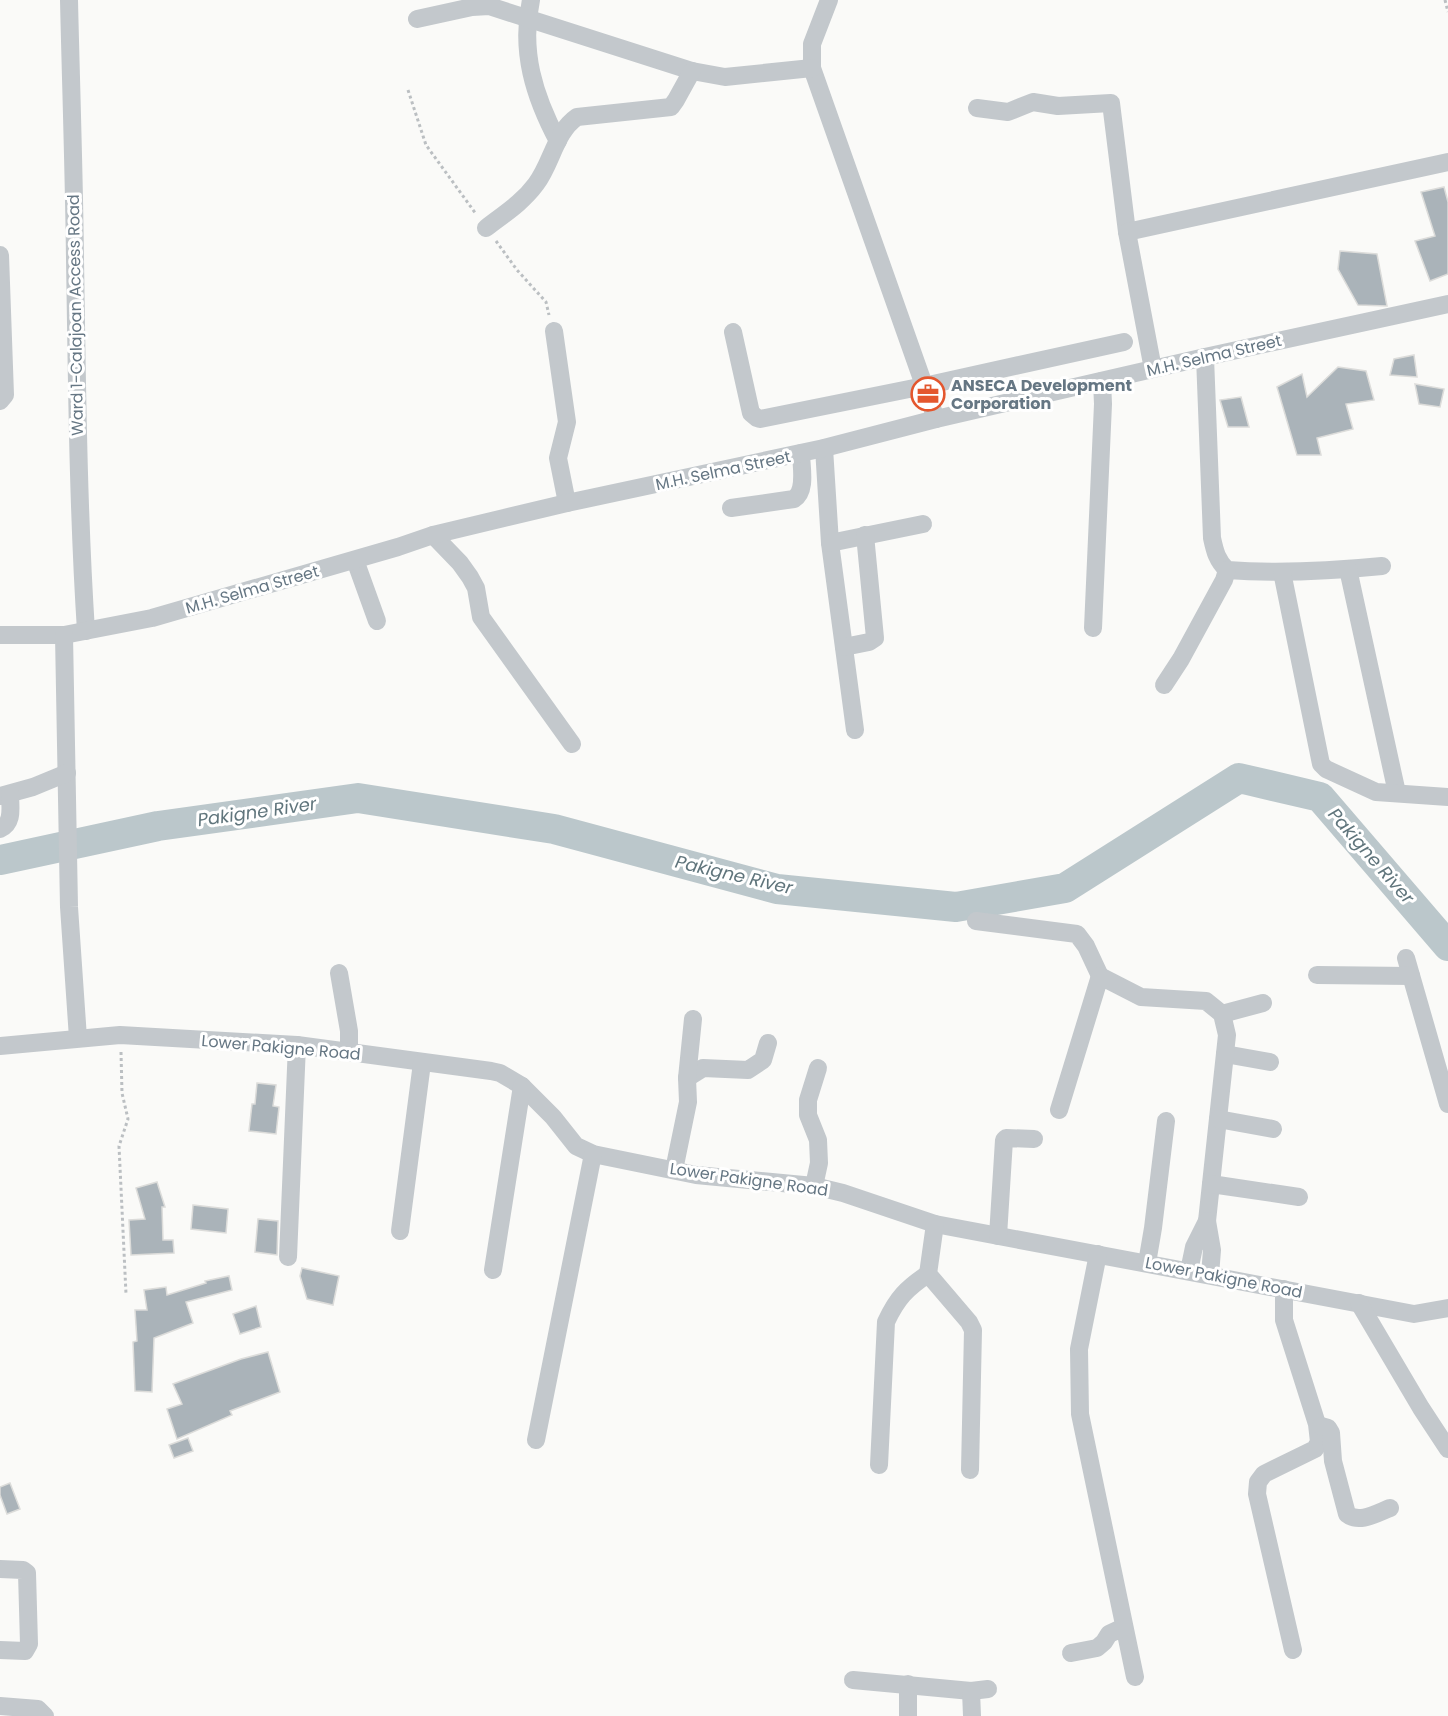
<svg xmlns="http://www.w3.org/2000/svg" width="1448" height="1716" viewBox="0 0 1448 1716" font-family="Poppins,sans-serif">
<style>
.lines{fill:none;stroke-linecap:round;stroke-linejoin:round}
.river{stroke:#bbc7cb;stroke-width:30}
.building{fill:#aab3b9;stroke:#dcdcda;stroke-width:1.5}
.path{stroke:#bbbfc2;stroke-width:3;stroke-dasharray:3 3;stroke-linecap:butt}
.minor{stroke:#c3c8cc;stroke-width:18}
.labels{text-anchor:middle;stroke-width:6;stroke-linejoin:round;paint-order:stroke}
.street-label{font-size:16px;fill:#657683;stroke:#fff}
.poi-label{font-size:16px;font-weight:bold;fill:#657683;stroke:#fff;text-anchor:start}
.water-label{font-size:18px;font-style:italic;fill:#60757c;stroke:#fff}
</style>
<rect width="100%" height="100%" fill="#fafaf8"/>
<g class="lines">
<!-- river -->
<path class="river" d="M0 860 158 826 358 798 554 829 777 889 956 907 1065 888 1239 778 1320 797 1448 946"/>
</g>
<!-- building -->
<g class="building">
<path d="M1444 187 1448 202V274L1430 281 1415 241 1435 236 1421 192Z"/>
<path d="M1340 251 1377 254 1387 306 1358 305 1338 269Z"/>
<path d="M1414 355 1417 377 1390 375 1394 359Z"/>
<path d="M1338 367 1366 371 1374 400 1346 404 1353 429 1317 438 1321 455H1297L1277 387 1302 374 1307 397Z"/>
<path d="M1415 384 1444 389 1440 407 1419 404Z"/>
<path d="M1241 397 1249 427H1228L1220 400Z"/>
<path d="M257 1083 276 1085 273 1106 279 1107 276 1134 249 1131 252 1104H255Z"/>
<path d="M157 1182 165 1207H162L163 1240H173L174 1253 131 1255 129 1220 145 1219 136 1188Z"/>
<path d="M193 1205 228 1209 226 1233 191 1229Z"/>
<path d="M258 1219 278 1221 277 1255 255 1252Z"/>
<path d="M302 1268 339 1276 333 1305 307 1299 300 1276Z"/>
<path d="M229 1276 232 1290 186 1302 193 1323 154 1338 152 1392 135 1391 133 1342 137 1341 135 1310H147L144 1290 166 1287 167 1295 206 1283 205 1281Z"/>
<path d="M256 1306 261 1327 240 1334 233 1314Z"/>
<path d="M268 1352 280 1392 230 1411 232 1415 177 1439 167 1409 182 1404 173 1384 241 1359Z"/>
<path d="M188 1438 193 1451 174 1458 169 1445Z"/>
<path d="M10 1483 20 1509 7 1514 0 1495V1487Z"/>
</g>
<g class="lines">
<!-- path -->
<g class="path">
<path d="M1445 0 1448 12"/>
<path d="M408 90 426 145 476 214"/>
<path d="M496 241 517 270 546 302 549 315"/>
<path d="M121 1052 122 1093 128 1119 119 1146 126 1294"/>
</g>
<!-- minor -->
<g class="minor">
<path d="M69 0C71 86 74 172 75 259 77 383 78 507 86 631"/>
<path d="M531 0C520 51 534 96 558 141"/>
<path d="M829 0 812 44V68L936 419"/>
<path d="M417 19 472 7 489 6 692 71 725 77 812 68"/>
<path d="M977 108 1008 112 1033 102 1058 106 1111 103 1127 232 1153 369"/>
<path d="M486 228C504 214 522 203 536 184 552 163 555 132 577 117L671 107 676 100 692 71"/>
<path d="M1127 232 1448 162"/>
<path d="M0 255 5 395 0 401"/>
<path d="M554 331 567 422 558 458 567 503"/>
<path d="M733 332 751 413 757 418 760 419 924 386 1124 342"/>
<path d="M1205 357 1212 538C1215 552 1217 560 1227 570 1279 574 1331 571 1382 566"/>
<path d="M824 448 830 543 855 730"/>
<path d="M731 508 794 499C807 491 801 466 801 453"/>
<path d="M433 535 460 563 470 577 476 588 481 617 572 744"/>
<path d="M830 543 923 524"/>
<path d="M355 560 377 621"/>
<path d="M1348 569 1397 793"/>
<path d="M1282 572 1321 764 1326 769 1376 792 1448 797"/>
<path d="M1093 628 1103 404 1102 381"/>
<path d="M0 635H64L152 618 398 547 433 535 567 503 824 448 936 419 1205 357 1448 304"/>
<path d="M64 635 69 907 78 1038"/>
<path d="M844 647 869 642 875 638 865 535"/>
<path d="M1164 685 1181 659 1224 580 1227 570"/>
<path d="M0 796 33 787 67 773"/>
<path d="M0 829C14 823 10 807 10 794"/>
<path d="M976 921 1077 934 1086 946 1100 976"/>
<path d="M1406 958 1448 1104"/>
<path d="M339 973 349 1031V1052"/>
<path d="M1317 975 1411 976"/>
<path d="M1222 1014 1263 1003"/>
<path d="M0 1046 120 1035 297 1045 491 1071 500 1073 522 1086 553 1117 576 1146 593 1154 696 1175 814 1186 843 1193 935 1224 1414 1314 1448 1308"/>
<path d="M1225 1054 1270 1062"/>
<path d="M687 1078 703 1068 748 1070 763 1060 768 1043"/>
<path d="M1059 1110 1100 976 1141 997 1206 1001 1222 1014 1227 1035 1207 1221"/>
<path d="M1218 1119 1273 1129"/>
<path d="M674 1170 688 1102 687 1078 693 1019"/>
<path d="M1211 1184 1299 1197"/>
<path d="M814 1186 819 1163 818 1140 808 1115V1100L818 1068"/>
<path d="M935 1224 928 1274 969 1322 973 1330 970 1470"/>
<path d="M400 1231 422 1063"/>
<path d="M998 1236 1004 1140 1006 1138 1034 1139"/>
<path d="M1098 1254 1079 1349 1080 1414 1135 1677"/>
<path d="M288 1257 297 1045"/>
<path d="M1147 1263 1153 1228 1166 1121"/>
<path d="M493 1270 522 1086"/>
<path d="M1189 1271 1194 1247 1207 1221 1212 1250 1210 1275"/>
<path d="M1284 1289V1320L1317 1424 1319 1442 1315 1449 1264 1474 1258 1482 1257 1494 1293 1650"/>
<path d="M1359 1303 1421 1408 1448 1449"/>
<path d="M1321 1426 1328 1428 1331 1433 1333 1461 1347 1514C1359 1524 1377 1513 1390 1508"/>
<path d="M536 1440 593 1154"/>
<path d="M879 1465 886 1322C897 1298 907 1288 928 1274"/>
<path d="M0 1569 23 1570 27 1573 29 1644 25 1651 0 1650"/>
<path d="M1071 1653 1097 1648 1104 1642 1109 1634 1124 1627"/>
<path d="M853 1680 971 1691 988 1689"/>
<path d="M971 1691 972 1716"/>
<path d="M0 1706 38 1709 45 1716"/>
<path d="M908 1716V1684"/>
</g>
</g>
<!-- icons -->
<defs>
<g id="office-ring" transform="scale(1.725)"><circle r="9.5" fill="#fff" stroke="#e4572e" stroke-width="1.5"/><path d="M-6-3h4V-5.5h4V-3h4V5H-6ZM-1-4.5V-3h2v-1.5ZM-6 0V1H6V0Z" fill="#e4572e"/></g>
</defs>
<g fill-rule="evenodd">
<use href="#office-ring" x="928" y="394"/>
</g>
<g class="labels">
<!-- street labels -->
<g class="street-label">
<text transform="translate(75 315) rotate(-91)" y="6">Ward 1-Calajoan Access Road</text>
<text transform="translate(1214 355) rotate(-13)" y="6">M.H. Selma Street</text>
<text transform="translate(723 470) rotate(-12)" y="6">M.H. Selma Street</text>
<text transform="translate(252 589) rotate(-16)" y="6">M.H. Selma Street</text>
<text transform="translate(281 1047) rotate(5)" y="6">Lower Pakigne Road</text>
<text transform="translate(749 1179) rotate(8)" y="6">Lower Pakigne Road</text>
<text transform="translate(1224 1277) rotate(11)" y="6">Lower Pakigne Road</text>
</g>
<!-- poi labels -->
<g class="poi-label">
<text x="951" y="391">ANSECA Development<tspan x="951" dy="18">Corporation</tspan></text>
</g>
<!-- water labels -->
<g class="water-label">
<text transform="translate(257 812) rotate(-8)" y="6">Pakigne River</text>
<text transform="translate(1371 856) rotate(49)" y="6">Pakigne River</text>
<text transform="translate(734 875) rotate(13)" y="6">Pakigne River</text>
</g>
</g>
</svg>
